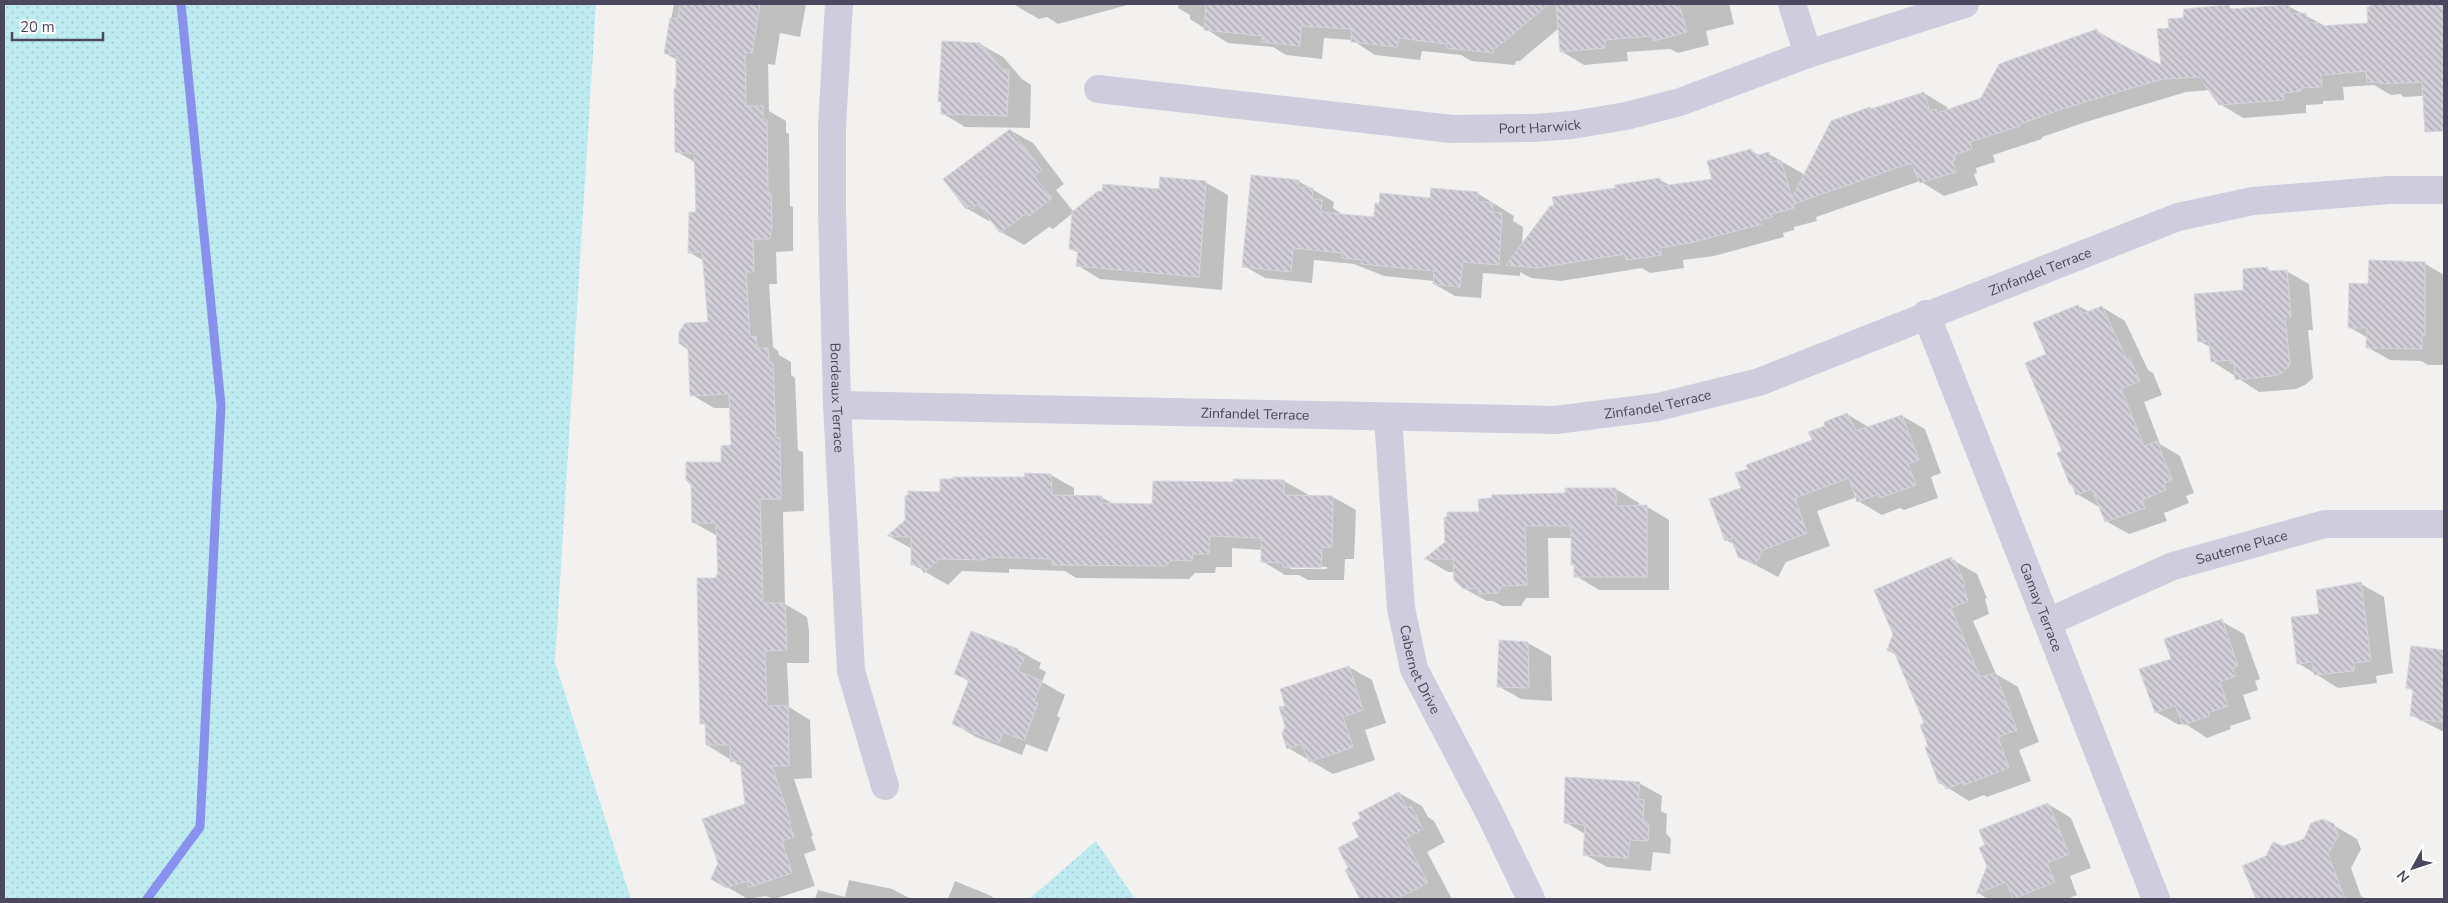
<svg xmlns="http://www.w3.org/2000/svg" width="2448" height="903" viewBox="0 0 2448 903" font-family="'Nunito Sans',sans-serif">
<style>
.grass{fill:url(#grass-dots)}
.shadow{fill:#0003;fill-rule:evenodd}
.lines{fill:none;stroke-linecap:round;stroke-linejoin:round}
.stream{stroke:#8991ee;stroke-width:9}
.building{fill:url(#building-back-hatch);stroke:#d7d4db}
.minor{stroke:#cfccdd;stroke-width:28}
.labels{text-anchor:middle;stroke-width:4.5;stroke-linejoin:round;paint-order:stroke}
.street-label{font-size:14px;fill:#4b475e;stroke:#fff}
</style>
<defs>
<pattern id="grass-dots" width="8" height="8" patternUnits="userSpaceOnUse" patternTransform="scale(1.25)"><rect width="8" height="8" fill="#bdebf0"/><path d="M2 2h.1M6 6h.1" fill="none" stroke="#a4cbd0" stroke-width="1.8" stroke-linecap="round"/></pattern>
<pattern id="building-back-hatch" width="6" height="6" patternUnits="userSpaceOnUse" patternTransform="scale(1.25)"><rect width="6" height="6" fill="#d2ced7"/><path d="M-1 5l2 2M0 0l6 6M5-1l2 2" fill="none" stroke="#aca9b2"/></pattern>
</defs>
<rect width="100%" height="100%" fill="#f2f1f0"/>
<!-- grass -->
<g class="grass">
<path d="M4 4H596L555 662 631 899H4Z"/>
<path d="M1096 841 1135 899H1029Z"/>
</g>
<!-- shadow -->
<g class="shadow">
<path d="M674 4H806L800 37 780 33 775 65 768 64 769 111 786 121V132L789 134 790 206 793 207V251L776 252 777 284H769L773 347 778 351 779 355 791 362V375L795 378 798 450 803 452 804 511 783 512 785 604 807 617 809 630V663H787L789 707 810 720 812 778 794 779 813 836H811L816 850 804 854 815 886 774 899 766 896 748 899 713 879 746 805 742 767 707 745V726L702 723 717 579 719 576 717 536 693 522 732 447 731 408H714L692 395 710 323 704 261 689 252 697 213 696 163 676 151 677 60 665 53Z"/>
<path d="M1013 4H1131L1058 24 1047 17 1039 19Z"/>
<path d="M1179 4H1729L1734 24 1706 31 1709 45 1678 53 1670 49 1627 52 1628 61 1584 65 1561 51 1559 28 1520 61H1516L1515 65 1471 61 1461 55 1422 51 1420 60 1375 55 1352 40 1324 38 1322 59 1286 55 1273 47 1228 43 1190 19V15L1178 8Z"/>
<path d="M2371 4H2444V98L2438 95 2404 97 2400 94 2391 95 2374 85 2343 87 2344 100 2323 101V104L2306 105V113L2243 118 2220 104 2210 90 2186 92 2086 122 2042 137V139L1993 155 1995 162 1976 168 1977 173 1974 174 1978 185 1944 196 1920 181 1816 217 1817 221 1794 227V230L1783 233 1784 237 1714 256 1683 260 1684 268 1650 273 1642 268 1561 281 1531 278 1520 272V276L1483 273 1481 298 1455 296 1434 284V281L1384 276 1354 264 1314 260 1312 283 1265 278 1244 266 1298 181 1334 202 1333 208 1343 215 1375 218 1431 199 1477 193 1514 216 1513 221 1523 227 1522 247 1616 189 1660 180 1671 186 1713 180 1750 150 1760 156 1769 154 1805 175 1870 108 1873 110 1924 93 1947 107 1948 111 1982 99 2097 31 2162 67 2171 29 2184 19 2229 7 2235 10 2288 6 2327 27 2369 24Z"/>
<path d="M980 44 1003 57 1022 79 1031 85 1030 128 965 127 942 113 943 103 940 101Z"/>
<path d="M1010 130 1033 143 1064 184 1056 190 1074 212 1205 182 1228 195 1222 290 1100 279 1077 265 1079 253 1070 249 1074 212 1053 229 1049 227 1024 245 1001 232 991 220 989 221 966 208Z"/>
<path d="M2424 263 2444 275V365H2428L2421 361 2390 360 2367 347 2368 338 2349 327 2370 285Z"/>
<path d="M2267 269 2273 272 2286 271 2309 284 2313 330H2308L2313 378 2305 385 2296 389 2259 392 2212 361 2210 347 2199 341Z"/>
<path d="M2078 306 2090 312 2102 307 2125 321 2148 370 2153 373 2162 395 2144 402 2160 444 2180 456 2194 493 2186 496 2189 503 2164 513 2167 521 2129 534 2106 521 2101 508 2077 494 2071 484 2048 355Z"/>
<path d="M1847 414 1870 428 1902 416 1925 429 1941 473 1931 477 1938 498 1904 510 1900 508 1882 515 1858 501 1857 497 1817 511 1830 546 1786 562 1778 577 1739 556 1735 545 1726 540 1743 488 1813 441 1826 426Z"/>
<path d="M1051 475 1074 488V496L1101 497 1114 504 1153 505 1234 484 1284 481 1307 494V497H1333L1356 510 1354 559H1345L1344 580H1308L1299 575H1285L1262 561V550L1232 548V567H1216L1215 573H1195L1189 579 1076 578 1065 571 1009 569V573L962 571 948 585 912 564V549L889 536 941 493 1007 479ZM1288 566 1327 567V569H1291Z"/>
<path d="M1616 489 1639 503V507L1646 506 1669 520V590H1599L1576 576V566L1573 564V538H1548L1549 598H1526L1521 606H1502L1493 601H1487L1463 588 1455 572H1448L1426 559 1480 513 1567 494Z"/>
<path d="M1951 559 1977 574 1987 598 1985 599 1989 614 1973 621 1996 674 2018 687 2039 742 2019 750 2031 781 1987 797 1984 795 1969 801 1940 783 1926 724Z"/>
<path d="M2361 584 2384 597 2393 673 2376 676 2377 683 2338 688 2298 663 2321 615Z"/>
<path d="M2221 621 2244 634 2260 679 2255 681 2258 690 2243 695 2251 719 2230 726 2231 729 2207 738 2184 723 2179 725 2156 712 2172 659Z"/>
<path d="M972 632 1018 650 1041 663 1039 668 1046 672 1042 682 1065 695 1057 716 1060 718 1047 752 1026 744 1022 755 976 737 954 724 970 682 956 674Z"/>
<path d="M1528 643 1551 656 1552 701 1521 699 1498 686Z"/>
<path d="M2412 647 2444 652V732L2411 715 2414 691 2407 687Z"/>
<path d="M1349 667 1372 680 1386 723 1365 730 1375 760 1333 774 1288 748 1287 707Z"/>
<path d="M1639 783 1662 796 1661 811 1667 814 1666 833 1671 839 1670 854 1653 852 1651 871 1607 867 1584 854 1585 834 1565 822Z"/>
<path d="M1399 793 1422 806 1428 817 1434 821 1445 842 1427 852 1452 899H1361L1347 871 1350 869 1360 838Z"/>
<path d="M2048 804 2071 818 2091 868 2070 876 2077 895 2067 899H1988L1978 893 1988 866Z"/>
<path d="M2333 825 2357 839 2361 849 2351 868 2361 896 2366 899H2258L2244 866 2267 857 2283 848Z"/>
<path d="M849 880 892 889 911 899H815L818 890 845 897Z"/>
<path d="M955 881 989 895 996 899H948Z"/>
</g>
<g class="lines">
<!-- stream -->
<path class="stream" d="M147 899 200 827 221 405 181 4"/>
</g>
<!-- building -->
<g class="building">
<path d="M680 4H760L752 53 745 52 746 106H763V120H767L768 193H771L772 226 770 239H753L754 272H746L750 337 756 336 757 348H768L769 361 773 364 776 438H780L781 499H760L763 603H785L787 650 765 651 767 706 788 705 789 766H772L791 823H789L794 837 782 841 792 873 749 887 747 881 726 888 711 879 718 863 702 819 745 804 740 761 730 762V745H706L705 724H700L697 578H716V575H718L716 523H692L691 485 686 480V462H721V446L731 445 729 394 690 396 688 350 679 343V332L685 323 708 322 702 252 688 253 689 212H696L694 154 675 152 674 89 676 88V54H664L670 18 678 19Z"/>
<path d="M1206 4H1549L1496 48H1493V53L1447 48V44L1399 38 1397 47 1351 42 1352 29 1301 26 1300 46 1262 42 1263 36 1204 30Z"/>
<path d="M1556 4H1679L1687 32 1654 41 1652 36 1605 40V48L1560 52Z"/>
<path d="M2370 4H2444V131L2425 132 2422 82 2380 84V82H2367L2366 71 2321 75 2322 87 2301 88V91L2283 93 2284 100 2219 105 2199 77 2162 79 2062 109 2020 124V126L1970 142 1972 149 1954 155 1955 160 1952 161 1956 172 1920 183 1911 163 1793 204 1794 208 1771 214 1772 217 1760 220 1762 224 1690 243 1660 248 1662 255 1626 260 1625 254 1537 268 1506 265 1550 206H1554L1552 197 1615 188V185L1660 178 1662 186 1712 179 1707 161 1751 149 1755 156 1769 152 1772 162 1781 160 1792 198 1831 121 1870 107 1871 109 1924 92 1930 111 1936 109 1937 113 1981 98 1999 64 2097 29 2099 34H2101L2161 65 2157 29 2169 28 2168 19 2183 18 2184 9 2229 5 2230 9 2289 5V14L2306 13 2307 23 2317 22V26L2368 23 2367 7H2370Z"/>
<path d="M942 41 980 43 1003 70H1009L1007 116 941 114V101L938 102Z"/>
<path d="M1010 129 1042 170 1034 176 1052 198 1029 216 1027 213 1000 233 978 204 972 209 970 205 966 209 943 179Z"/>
<path d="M1251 175 1299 180 1298 187 1313 188 1312 199 1322 200 1321 212 1374 217 1375 203 1379 204 1380 193 1430 198 1431 188 1478 192 1477 201 1493 203 1492 212 1502 213 1499 265 1463 262 1460 287 1433 284 1434 271 1361 264 1362 260 1342 258 1343 253 1293 248 1291 272 1242 267Z"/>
<path d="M1160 177 1206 181 1199 277 1076 266 1078 250 1069 249 1072 212 1098 191 1102 192 1103 184 1159 189Z"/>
<path d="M2369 260 2425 262V335H2422V349L2366 348 2367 328H2348L2349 283 2368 284Z"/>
<path d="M2268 267V271L2287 270 2291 317H2285L2290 365 2282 373 2272 376 2235 380 2234 363H2230V360L2211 362 2209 341 2198 342 2194 294 2243 290V269Z"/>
<path d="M2078 305 2082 314 2102 306 2127 360 2130 358 2140 381 2121 389 2144 446 2157 441 2172 480 2164 483 2166 490 2142 500 2145 508 2105 522 2092 489 2076 495 2072 484 2070 485 2057 453 2062 451 2025 363 2046 354 2033 323Z"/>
<path d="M1847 413 1856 431 1902 415 1919 460 1908 464 1916 485 1880 498 1879 494 1857 502 1849 478 1795 498 1807 533 1763 550 1755 565 1738 557 1731 538 1725 541 1709 499 1741 488 1735 473 1748 469 1746 465 1812 440 1808 432 1825 426 1824 422Z"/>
<path d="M1024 473 1051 474 1052 495 1102 496 1101 503 1152 504 1153 481 1233 482V479L1284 480V495L1333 496 1332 547H1322L1321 568 1283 567V563L1261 562V538L1210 536 1209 554H1193L1192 561 1172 560 1165 566 1052 565V559L986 557V560L939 559 924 573 919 565H911V537L887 536 905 520V496L908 495V491L940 492V479H953V477H1025Z"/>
<path d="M1565 488H1616V506L1647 505V577H1574V565H1571V526H1525L1527 585 1502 586 1498 593 1478 594V588L1463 589 1454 580 1453 559H1424L1445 542 1444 517H1447V512H1479L1478 499 1491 498 1492 495 1565 493Z"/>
<path d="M1951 557 1953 561 1955 560 1965 585 1963 586 1968 601 1951 608 1980 677 1995 673 2017 730 1998 737 2009 768 1964 785 1963 782 1946 789 1943 782 1939 784 1925 747 1928 746 1920 725 1924 723 1895 654 1887 650 1893 634 1874 590Z"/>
<path d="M2361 582 2371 661 2354 663V671L2314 675 2312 662 2297 664 2291 617 2319 614 2316 590Z"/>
<path d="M2222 619 2238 666 2233 668 2236 676 2220 682 2228 706 2208 713 2209 716 2183 725 2175 705 2155 713 2139 669 2171 659 2164 639Z"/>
<path d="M971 631 1018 649 1016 654 1024 658 1018 671 1042 681 1034 702 1038 703 1024 740 1003 732 999 743 952 724 969 680 954 674Z"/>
<path d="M1499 640 1528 642 1529 688 1497 687Z"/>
<path d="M2411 646 2444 650V722L2419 720 2417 716H2410L2413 689 2406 688Z"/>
<path d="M1349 666 1363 710 1343 717 1353 747 1309 762 1302 744 1287 749 1282 734 1285 726 1279 707 1285 706 1280 689Z"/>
<path d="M1565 777 1640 782 1638 799 1644 800 1643 819 1649 824 1648 841 1630 840 1628 858 1583 855 1585 825 1564 823Z"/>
<path d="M1399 792 1407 808 1411 806 1423 829 1405 839 1428 883 1396 899H1360L1345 870 1348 868 1338 848 1359 837 1352 823 1361 818 1358 813Z"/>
<path d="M2048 803 2069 854 2047 863 2055 882 2013 899 2006 882 1976 894 1987 866 1979 848 1985 845 1979 830Z"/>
<path d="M2323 819 2334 824 2338 836 2328 854 2345 899H2256L2242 866 2266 856 2273 842 2283 846 2304 839 2311 823Z"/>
</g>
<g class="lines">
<!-- minor -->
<g class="minor">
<path id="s1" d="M839 4 832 126V210L837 405 851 671 885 786"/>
<path d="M1792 4 1808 54"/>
<path id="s2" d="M1098 89 1452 129 1533 128 1572 125 1626 116 1680 102 1808 54 1965 4"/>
<path id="s3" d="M1926 314 2156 899"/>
<path id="s4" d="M837 405 1556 420 1658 407 1759 382 2178 217 2253 201 2389 190H2444"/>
<path id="s5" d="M1388 417 1401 608 1414 669 1490 814 1531 899"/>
<path id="s6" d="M2048 622 2173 566 2325 524H2444"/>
</g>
</g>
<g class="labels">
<!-- street labels -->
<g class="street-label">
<text dy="5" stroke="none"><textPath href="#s2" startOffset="444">Port Harwick</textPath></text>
<text dy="5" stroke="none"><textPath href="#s4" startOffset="1228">Zinfandel Terrace</textPath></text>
<text dy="5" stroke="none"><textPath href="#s1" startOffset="394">Bordeaux Terrace</textPath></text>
<text dy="5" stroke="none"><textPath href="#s4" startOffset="822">Zinfandel Terrace</textPath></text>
<text dy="5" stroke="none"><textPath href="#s4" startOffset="418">Zinfandel Terrace</textPath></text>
<text dy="5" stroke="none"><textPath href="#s6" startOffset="208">Sauterne Place</textPath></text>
<text dy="5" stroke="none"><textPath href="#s3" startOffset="315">Gamay Terrace</textPath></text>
<text dy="5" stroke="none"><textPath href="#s5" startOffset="256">Cabernet Drive</textPath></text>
</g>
</g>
<!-- border -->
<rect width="2448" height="903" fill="none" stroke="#4b475e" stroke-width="10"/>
<!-- north arrow -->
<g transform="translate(2413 868) rotate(230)" stroke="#ffffff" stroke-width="4" paint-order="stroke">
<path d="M0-4L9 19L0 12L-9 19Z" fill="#4b475e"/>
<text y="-8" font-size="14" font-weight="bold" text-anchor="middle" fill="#4b475e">N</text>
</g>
<!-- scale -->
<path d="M12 32v8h91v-8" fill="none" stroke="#4b475e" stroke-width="2.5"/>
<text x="20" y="32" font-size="15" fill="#4b475e" stroke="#ffffff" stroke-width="4" paint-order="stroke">20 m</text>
</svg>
